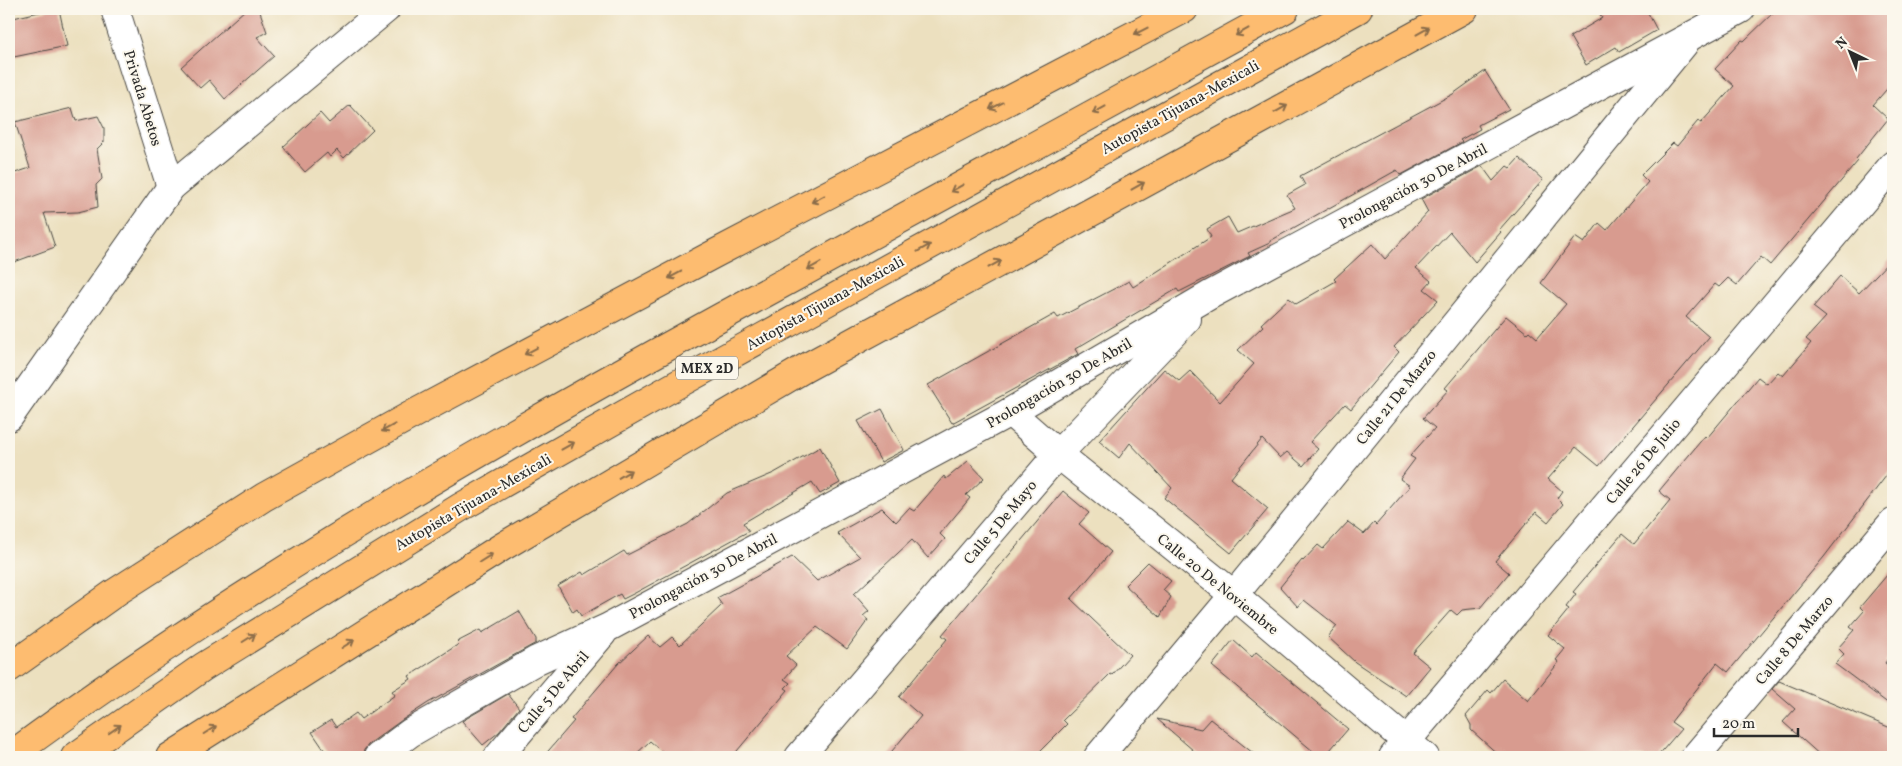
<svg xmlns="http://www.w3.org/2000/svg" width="1902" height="766" viewBox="0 0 1902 766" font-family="Vollkorn,serif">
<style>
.building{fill:#d89b8f}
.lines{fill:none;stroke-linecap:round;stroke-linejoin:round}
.minor-casing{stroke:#484641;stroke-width:30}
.motorway-casing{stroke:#484641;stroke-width:30}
.minor{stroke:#fff;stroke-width:28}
.motorway{stroke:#fdbc70;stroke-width:28}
.oneway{stroke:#8a6c4a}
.labels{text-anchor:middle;stroke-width:4;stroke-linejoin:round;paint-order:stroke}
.shield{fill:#fbf7ec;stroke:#696865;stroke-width:1}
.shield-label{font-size:14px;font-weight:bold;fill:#2b2b2b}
.street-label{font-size:15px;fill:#2b2b2b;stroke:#fbf7ec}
</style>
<rect width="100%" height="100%" fill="#fbf7ec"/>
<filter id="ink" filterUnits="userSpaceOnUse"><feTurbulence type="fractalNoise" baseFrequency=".02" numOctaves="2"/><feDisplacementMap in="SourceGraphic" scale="10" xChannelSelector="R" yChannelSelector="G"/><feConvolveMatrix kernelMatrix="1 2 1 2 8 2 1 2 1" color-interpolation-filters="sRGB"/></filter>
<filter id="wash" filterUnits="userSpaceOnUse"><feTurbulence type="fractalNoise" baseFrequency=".0096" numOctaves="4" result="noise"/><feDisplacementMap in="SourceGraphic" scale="20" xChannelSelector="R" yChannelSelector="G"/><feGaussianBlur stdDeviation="1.12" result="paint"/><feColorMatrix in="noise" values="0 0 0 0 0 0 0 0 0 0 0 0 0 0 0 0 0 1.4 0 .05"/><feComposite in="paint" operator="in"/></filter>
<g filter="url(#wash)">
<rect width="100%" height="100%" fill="#ece0bf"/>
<g id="blocks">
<!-- building -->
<g class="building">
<path d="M52 9H59L67 46 9 58V19Z"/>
<path d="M246 9H259L267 32 257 37 274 56 225 99 209 80 200 88 181 67Z"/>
<path d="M1597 9H1646L1657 30 1619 52 1616 47 1586 65 1570 37 1602 18Z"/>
<path d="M1777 9H1893V82L1873 105 1888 119 1856 159 1858 161 1770 265 1761 257 1737 285 1728 278 1719 287 1715 284 1686 317 1709 337 1599 466 1576 447 1548 479 1562 491 1557 498 1563 504 1548 522 1536 512 1495 561 1509 573 1480 608 1462 610 1457 615 1451 610 1413 653 1430 667 1406 696 1355 662 1328 637 1337 626 1304 600 1298 607 1280 587 1302 560 1303 561 1318 545 1323 549 1348 522 1364 534 1374 523 1376 525 1410 486 1400 479 1415 459 1410 456 1435 428 1423 418 1448 390 1445 388 1506 316 1527 333 1529 331 1537 338 1566 304 1541 283 1575 237 1584 243 1599 223 1607 230 1648 182 1641 175 1673 143 1677 146 1698 121 1701 123 1734 86 1715 69 1742 40 1744 41Z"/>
<path d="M1485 71 1509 109 1478 125 1480 129 1460 140 1462 142 1401 175 1397 170 1270 241V243L1248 253 1250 256 1179 292 1177 289 1075 349 1078 354 952 423 928 385 1055 314 1058 318 1129 281 1133 287 1211 237 1207 229 1228 217 1237 233 1295 208 1287 195 1305 185 1300 176 1453 94Z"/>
<path d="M350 105 373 130 344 158 337 150 330 157 327 153 305 172 283 147 320 113 329 123Z"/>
<path d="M72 108 76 121 98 116 104 128V142L97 149 102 179 96 185 98 207 78 212 44 213 55 247 9 264V175L30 168 15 122Z"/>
<path d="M1519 158 1543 180 1499 230 1501 232 1475 262 1450 232 1416 268 1431 281 1424 289 1438 300 1394 347 1399 352 1351 409 1345 404 1310 442 1318 449 1303 466 1287 452 1280 458 1262 439 1231 478 1268 509 1231 553 1164 498 1172 488 1130 443 1119 458 1099 441 1164 369 1179 381 1190 371 1220 402 1254 364 1238 350 1263 326 1261 324 1289 298 1296 304 1336 281 1334 279 1372 244 1385 259 1428 212 1421 199 1482 166 1493 181 1507 166 1510 168Z"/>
<path d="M1893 257V467L1824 557 1728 672 1717 663 1671 722 1681 729 1657 757H1501L1471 730V725L1466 716 1488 690 1491 693 1503 679 1528 701 1559 662 1556 660 1565 649 1548 635 1569 609 1566 607 1576 594 1573 592 1622 534 1634 544 1670 500 1659 491 1705 436 1707 438 1758 377 1767 384 1778 372 1783 376 1811 343 1806 339 1826 317 1813 307 1840 276 1859 293Z"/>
<path d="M882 409 904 450 881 462 858 421Z"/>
<path d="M820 447 840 483 820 494 812 482 743 523 749 531 635 593 623 599 620 594 581 616 577 609 573 612 558 586 582 572 584 575 624 551 627 555 688 524 727 493 774 473Z"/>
<path d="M968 461 984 478 966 495 970 498 940 534 945 539 928 558 912 540 854 594 869 611 863 616 868 620 847 649 817 627 786 656 796 665 784 679 790 683 785 688 788 690 732 757H668L650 741 633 757H543L574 721 571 719 618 664 648 636 660 647 672 637 680 645 722 605 717 598 792 557 817 581 860 557 837 533 882 508 896 522 909 508 914 511 944 476 946 479Z"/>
<path d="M1063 491 1089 513 1079 524 1111 552 1071 599 1130 655 1112 675 1110 674 1063 720 1067 724 1034 757H887L921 716 899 697 947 639 942 635Z"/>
<path d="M1148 562 1171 581 1163 590 1171 597 1160 617 1125 585Z"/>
<path d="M1893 568V652L1885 663 1893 669V707L1835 664 1844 654 1838 648 1854 630 1850 627 1864 611 1860 607Z"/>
<path d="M519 611 536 639V643L428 703 402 720 369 744 364 750 363 757H329L312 732 331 720 336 727 356 713 361 719 395 695 392 691 411 679 409 676 459 644 457 642 480 630 482 633Z"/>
<path d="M1233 640 1252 657 1256 652 1348 729 1324 757H1320L1212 666Z"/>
<path d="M1779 681 1893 729V757H1822L1783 722 1795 709 1772 689Z"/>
<path d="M508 694 519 708 499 732 483 745 462 721Z"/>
<path d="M1157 719 1201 729 1210 719 1258 757H1201Z"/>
</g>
</g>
</g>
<g filter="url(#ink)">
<use href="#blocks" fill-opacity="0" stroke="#484641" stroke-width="1"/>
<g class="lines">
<!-- minor casing -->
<g class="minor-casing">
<g id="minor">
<path d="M115 9 171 187"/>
<path d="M1010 412 1058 454 1234 595 1425 757"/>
<path d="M9 417 171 187 386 9"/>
<path d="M378 757 410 733 537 660 607 628 1010 412 1210 295 1741 9"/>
<path d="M498 757 602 634"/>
<path d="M799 757 1058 454 1187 319"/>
<path d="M1098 757 1234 595 1684 44"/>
<path d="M1393 757 1893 165"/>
<path d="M1695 757 1893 522"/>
</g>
</g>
<!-- motorway casing -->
<g class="motorway-casing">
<g id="motorway">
<path d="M9 668 116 592 264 497 417 412 716 253 1184 9"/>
<path d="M9 757C244 583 500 438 756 298 932 202 1108 105 1285 9"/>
<path d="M75 757 203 667 461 507 678 384 1358 9"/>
<path d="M170 757 502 547 805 368 1464 9"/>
</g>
</g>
<!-- minor -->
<use href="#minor" class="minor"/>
<!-- motorway -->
<use href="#motorway" class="motorway"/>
</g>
<!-- one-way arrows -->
<defs><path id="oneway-shaft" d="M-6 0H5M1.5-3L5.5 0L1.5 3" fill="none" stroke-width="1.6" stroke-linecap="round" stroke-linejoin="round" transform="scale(1.25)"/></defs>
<g class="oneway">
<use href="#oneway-shaft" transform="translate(1141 31) rotate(153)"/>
<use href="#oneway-shaft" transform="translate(1423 31) rotate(-29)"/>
<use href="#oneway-shaft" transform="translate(1242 32) rotate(151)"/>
<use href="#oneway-shaft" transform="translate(996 106) rotate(153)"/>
<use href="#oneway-shaft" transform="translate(1281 109) rotate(-29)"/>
<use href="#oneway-shaft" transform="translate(1099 110) rotate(151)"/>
<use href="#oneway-shaft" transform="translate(1138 186) rotate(-29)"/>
<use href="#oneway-shaft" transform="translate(957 188) rotate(151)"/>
<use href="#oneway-shaft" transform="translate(818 199) rotate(152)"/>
<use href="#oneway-shaft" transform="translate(924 248) rotate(-29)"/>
<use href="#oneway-shaft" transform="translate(995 264) rotate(-29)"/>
<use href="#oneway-shaft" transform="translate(814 266) rotate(151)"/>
<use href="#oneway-shaft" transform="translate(675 275) rotate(152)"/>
<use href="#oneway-shaft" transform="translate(531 351) rotate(152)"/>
<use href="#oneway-shaft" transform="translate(388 428) rotate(151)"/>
<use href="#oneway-shaft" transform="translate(568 446) rotate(-29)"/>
<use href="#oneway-shaft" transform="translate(625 474) rotate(-31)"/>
<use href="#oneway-shaft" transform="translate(486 558) rotate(-32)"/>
<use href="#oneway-shaft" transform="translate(249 638) rotate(-32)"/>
<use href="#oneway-shaft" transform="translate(348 644) rotate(-32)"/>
<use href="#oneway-shaft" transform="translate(115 729) rotate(-35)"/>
<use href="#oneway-shaft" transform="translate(210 730) rotate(-32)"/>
</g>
</g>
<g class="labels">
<!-- shield labels -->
<rect class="shield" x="676" y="356.5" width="62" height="23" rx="4"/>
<g class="shield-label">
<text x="707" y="373">MEX 2D</text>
</g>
<!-- street labels -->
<g class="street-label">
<text transform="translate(143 98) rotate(73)" y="5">Privada Abetos</text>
<text transform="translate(1180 107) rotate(-29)" y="5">Autopista Tijuana-Mexicali</text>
<text transform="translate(1413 186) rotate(-28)" y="5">Prolongación 30 De Abril</text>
<text transform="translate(825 303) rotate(-29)" y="5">Autopista Tijuana-Mexicali</text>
<text transform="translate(1059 383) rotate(-30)" y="5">Prolongación 30 De Abril</text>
<text transform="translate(1396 397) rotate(-51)" y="5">Calle 21 De Marzo</text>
<text transform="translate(1643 461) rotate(-50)" y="5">Calle 26 De Julio</text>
<text transform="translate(473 502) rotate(-30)" y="5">Autopista Tijuana-Mexicali</text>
<text transform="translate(1000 522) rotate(-50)" y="5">Calle 5 De Mayo</text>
<text transform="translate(703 576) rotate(-28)" y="5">Prolongación 30 De Abril</text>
<text transform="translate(1218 584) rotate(39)" y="5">Calle 20 De Noviembre</text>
<text transform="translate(1794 640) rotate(-50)" y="5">Calle 8 De Marzo</text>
<text transform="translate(553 692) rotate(-50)" y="5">Calle 5 De Abril</text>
</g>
</g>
<!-- margin -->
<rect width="1902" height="766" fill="none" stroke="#fbf7ec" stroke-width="30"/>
<!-- north arrow -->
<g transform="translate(1850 52) rotate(317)" stroke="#fbf7ec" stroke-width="4" paint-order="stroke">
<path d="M0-4L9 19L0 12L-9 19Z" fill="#2b2b2b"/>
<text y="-8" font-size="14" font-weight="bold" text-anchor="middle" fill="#2b2b2b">N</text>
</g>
<!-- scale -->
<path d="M1714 728v8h84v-8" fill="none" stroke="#2b2b2b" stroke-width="2.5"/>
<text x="1722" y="728" font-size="15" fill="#2b2b2b" stroke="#fbf7ec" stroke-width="4" paint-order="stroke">20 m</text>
</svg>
